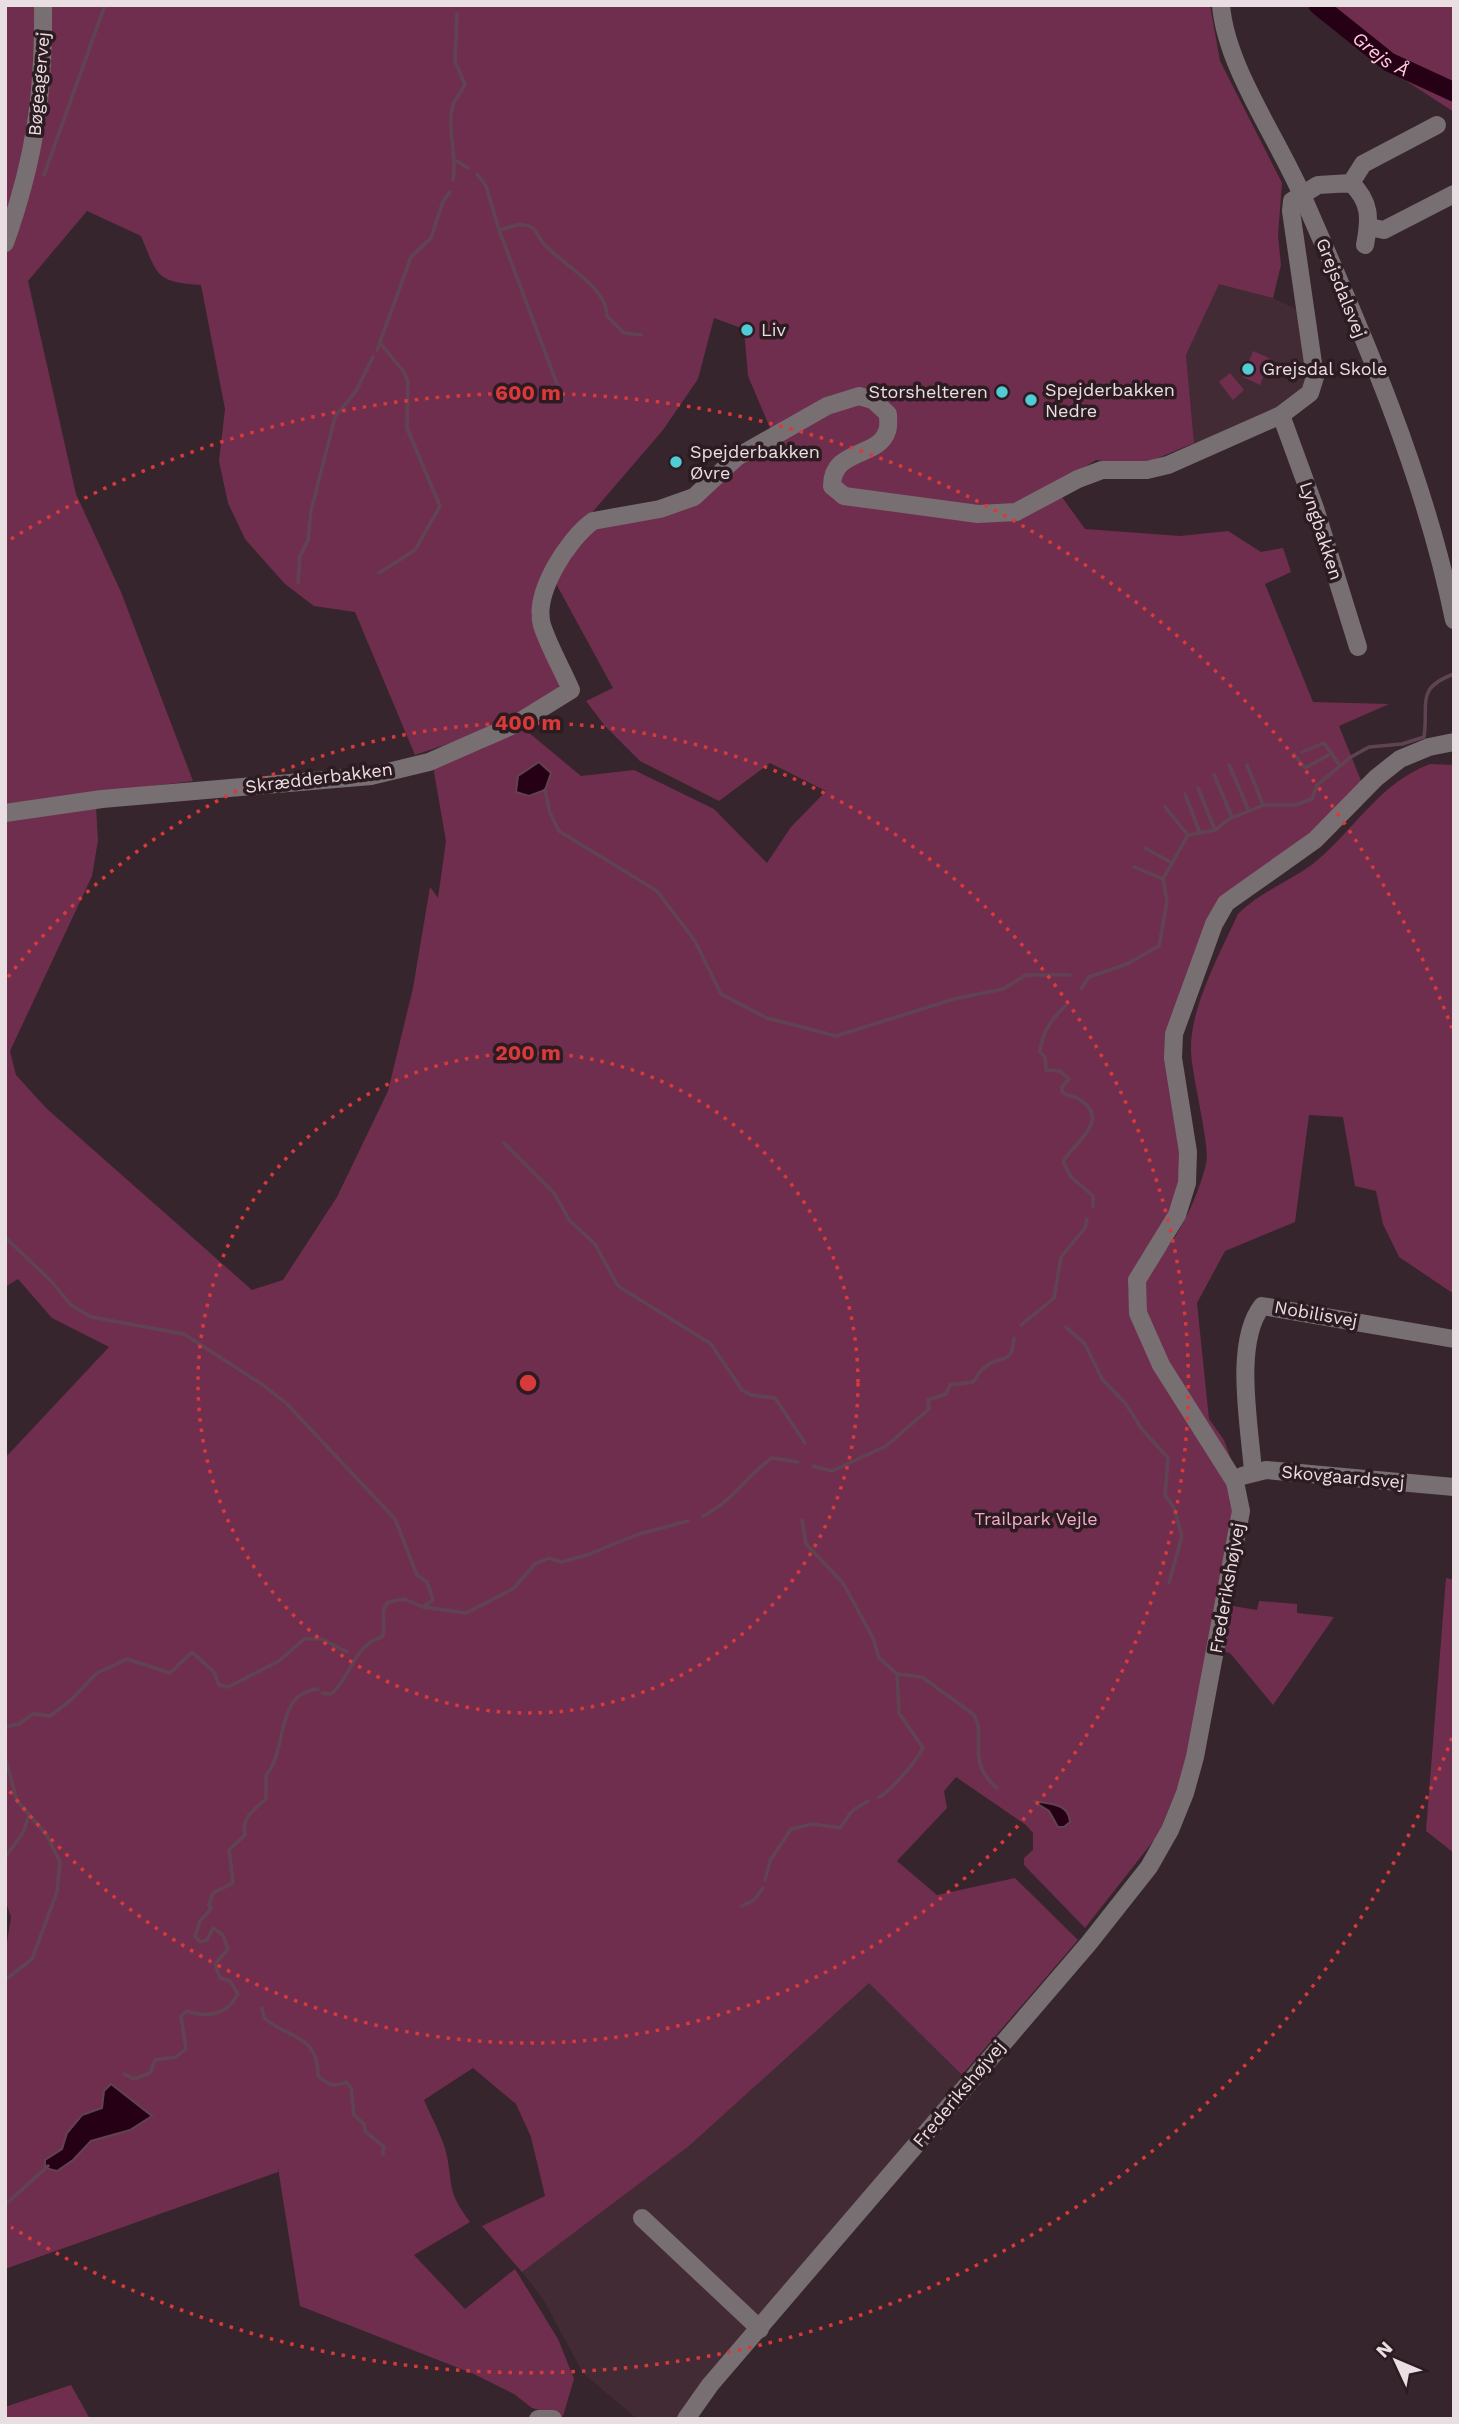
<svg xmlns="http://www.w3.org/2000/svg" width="1459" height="2424" viewBox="0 0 1459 2424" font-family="'Work Sans',sans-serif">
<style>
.built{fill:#432b35}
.green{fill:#702e4e;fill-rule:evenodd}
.water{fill:#260014;stroke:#604352;stroke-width:2}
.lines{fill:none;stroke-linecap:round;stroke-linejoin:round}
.stream{stroke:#604352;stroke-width:3.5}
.river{stroke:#260014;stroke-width:19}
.minor{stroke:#786f72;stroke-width:18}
.ring{fill:none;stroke:#d83a3b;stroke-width:3.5;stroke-dasharray:3.5 7}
.poi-dot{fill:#51ccd5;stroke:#2c1c22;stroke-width:2.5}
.labels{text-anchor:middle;stroke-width:7;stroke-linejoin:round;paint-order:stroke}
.street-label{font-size:18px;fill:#e9dee2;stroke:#2c1c22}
.poi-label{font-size:18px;fill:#e9dee2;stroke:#2c1c22;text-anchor:start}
.park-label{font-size:18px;fill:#f3aac9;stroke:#2c1c22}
.water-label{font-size:19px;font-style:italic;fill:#fdcbdf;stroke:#2c1c22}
.centre{fill:#d83a3b;stroke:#2c1c22;stroke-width:3.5}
.ring-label{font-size:21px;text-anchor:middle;font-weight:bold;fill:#d83a3b;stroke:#2c1c22;stroke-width:7;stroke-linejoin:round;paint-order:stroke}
</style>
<rect width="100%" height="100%" fill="#36252c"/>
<!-- built -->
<g class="built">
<path d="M1219 283 1273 298 1298 310 1309 381 1297 398 1214 438 1194 443 1186 355Z"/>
<path d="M869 1982 967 2080 682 2419H637L583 2373 543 2299 522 2272 689 2146Z"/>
</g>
<!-- green -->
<g class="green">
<path d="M5 5H38L31 122 5 220Z"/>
<path d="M50 5H1210L1220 61 1282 183 1278 236 1281 265 1273 298 1219 284 1186 355 1194 443 1139 466 1096 460 1054 486 1085 529 1180 536 1228 531 1261 552 1283 548 1291 572 1265 584 1313 702 1389 704 1339 726 1362 783 1312 834 1223 898 1183 990 1178 1131 1181 1174 1172 1211 1128 1288 1130 1301 1225 1480 1233 1507 1184 1771 1158 1835 1085 1928 1024 1865V1858L1033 1850V1833L1026 1825 956 1777 944 1791 947 1808 897 1861 937 1895 1015 1878 1078 1940 962 2075 869 1983 689 2146 522 2272 482 2226 545 2196 531 2137 516 2104 473 2068 424 2100C431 2117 443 2137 447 2156 453 2190 448 2192 470 2222L414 2255 465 2309 515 2269 558 2339 574 2379 563 2416 532 2408 514 2394 474 2374 300 2306 278 2168V2172L5 2269V1955L11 1917 5 1900V1458L109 1347 52 1318 18 1279 5 1287V821L96 807 98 840 92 876 10 1051 16 1075 46 1108 252 1290 283 1280 337 1197 388 1091 413 988 430 887 438 898 446 841 433 766 482 749 522 727 581 776 634 770 714 809 767 863 791 827 826 791 770 763 719 801 640 761 605 726 586 701 613 688 554 580 588 530 702 501 736 454 770 428 748 376 744 329 714 318 698 379 663 430 553 558 531 615C538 630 562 671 559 685 553 711 442 746 415 755L355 612 314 606 285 584 245 539 228 503 219 461 225 409 201 285C155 282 158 276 141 236L87 211 28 281 76 494 121 592 193 781 5 804V259L29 182ZM110 2084 152 2117 130 2130 91 2141 73 2160H45L62 2149 81 2115 102 2108 104 2091Z"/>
<path d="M1322 5H1454V112L1362 52Z"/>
<path d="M1253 351 1271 359 1260 385 1243 377Z"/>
<path d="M1230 373 1244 390 1233 400 1219 382Z"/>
<path d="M1430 764 1454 765V1294L1399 1257 1383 1224 1376 1191 1355 1186 1343 1117 1309 1115 1295 1222 1225 1251 1197 1303 1209 1419 1224 1440 1231 1459H1227C1206 1426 1139 1326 1142 1290 1145 1269 1165 1254 1175 1237 1189 1214 1200 1189 1206 1164 1211 1147 1191 1075 1191 1049 1190 1008 1221 951 1238 914 1259 893 1286 883 1310 866 1353 833 1377 784 1430 764Z"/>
<path d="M1446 1578 1454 1580V1853L1426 1831Z"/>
<path d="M1259 1601 1297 1604V1613L1334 1617 1273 1705 1230 1653 1220 1651 1233 1606 1257 1610Z"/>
<path d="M71 2385 90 2419H5V2407Z"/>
</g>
<!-- water -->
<g class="water">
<path d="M539 762 551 773 545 790 529 796 516 792 518 776Z"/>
<path d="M1033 1801C1049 1804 1069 1803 1070 1822L1064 1827H1058L1049 1811Z"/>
<path d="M111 2084 152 2116 130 2130 91 2141 73 2160 57 2171 45 2168V2160L62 2149 67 2133 82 2115 102 2108 104 2091Z"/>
</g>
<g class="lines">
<!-- stream -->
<g class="stream">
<path d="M457 161 468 168"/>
<path d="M477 174 486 186 499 230C509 228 521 221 531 227 537 230 539 239 544 244 561 264 607 286 607 316L624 333 641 335"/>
<path d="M44 175 105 5"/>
<path d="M453 180C458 156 446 129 453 105 455 99 462 91 465 85L455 61 457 14"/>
<path d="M499 230 563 400"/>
<path d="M377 350 411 257 431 238 443 201 450 192"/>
<path d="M379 573 415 550 440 506 407 428 408 382 404 372 381 344"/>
<path d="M298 583 300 556 308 540 311 511 335 417 356 391 373 357"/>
<path d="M1302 752 1324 743 1340 766"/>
<path d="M1294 754 1305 768 1332 753"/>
<path d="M1229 765 1249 811"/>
<path d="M1247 765 1263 805"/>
<path d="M1214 775 1232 817"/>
<path d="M1198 788 1215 830"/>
<path d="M545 790 550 813 559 831 657 891 695 941 721 994 767 1018 836 1036 954 999 1003 989 1026 975H1070"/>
<path d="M1185 794 1200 833"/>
<path d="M1165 807 1188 835"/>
<path d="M1145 848 1172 863"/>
<path d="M1134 867 1163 879"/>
<path d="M1081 989 1089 977 1127 964 1159 946 1167 901 1163 879 1188 835 1215 830 1229 819 1264 805H1295L1312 799 1317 785 1351 757 1369 747 1402 744 1424 737C1429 703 1415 688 1454 674"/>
<path d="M1065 1006C1051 1020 1042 1032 1040 1052L1045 1057 1046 1070 1060 1071 1069 1079 1062 1087V1092C1068 1097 1071 1095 1077 1098 1115 1119 1072 1144 1063 1162L1071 1177 1093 1196V1207"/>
<path d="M504 1143 554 1193 570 1221 595 1244 618 1286 711 1344 742 1390 751 1395 775 1398 805 1443"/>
<path d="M5 1237 52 1282 71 1305 91 1317 184 1334 263 1385 287 1404 395 1519 417 1575 427 1582 433 1600 423 1607"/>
<path d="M1021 1325 1054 1298 1061 1257 1085 1228 1087 1219"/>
<path d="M1066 1327 1085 1344 1102 1379 1126 1404 1141 1428 1168 1458 1165 1495 1174 1508 1182 1536 1169 1583"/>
<path d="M813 1466 832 1471 886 1446 929 1409 928 1400 946 1394 950 1385 973 1382C976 1378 980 1371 984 1368 999 1353 1012 1368 1014 1338"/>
<path d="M703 1516C731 1503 747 1475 772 1458L798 1462"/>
<path d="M802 1520 806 1544 843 1583 873 1638 879 1658 897 1674 899 1713 923 1748C918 1759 890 1792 879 1797"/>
<path d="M897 1674 922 1677 973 1714C988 1734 964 1761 997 1788"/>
<path d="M322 1693 331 1694C352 1677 353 1645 382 1637 388 1625 378 1613 388 1602L404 1599 423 1607 466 1613 513 1589 535 1564 549 1558 561 1562 587 1555 639 1534 688 1521"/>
<path d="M5 1727 19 1724 33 1714 50 1716 71 1700 97 1673 127 1659 170 1673 192 1652 214 1672 219 1685 228 1687 279 1661 304 1639H322L347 1652"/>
<path d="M5 1757 17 1801 46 1834 60 1862 57 1892 32 1959 5 1980"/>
<path d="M5 1857 23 1833 29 1815"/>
<path d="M765 1880 770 1861 791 1829 813 1824 840 1828 852 1811 868 1801"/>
<path d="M742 1906 754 1900 763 1888"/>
<path d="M262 2008 264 2018C289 2039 318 2034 318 2076 327 2084 334 2088 346 2082L351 2088 354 2115 364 2124 365 2131 384 2147 383 2154"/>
<path d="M124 2074 134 2079 150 2073 155 2060 176 2057 186 2049 181 2016 187 2011C207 2018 227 2015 238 1994L230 1981 220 1978 215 1964 228 1949 223 1935 213 1928 207 1940 200 1942 195 1936 200 1921 211 1909 209 1905 213 1893 233 1883 229 1850 245 1835C241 1818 254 1809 266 1799V1775C288 1751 274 1693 318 1689"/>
<path d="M5 2205 48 2166"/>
</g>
<!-- river -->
<path class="river" id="s1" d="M1318 5 1389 62 1454 92"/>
<!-- minor -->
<g class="minor">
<path d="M1221 5C1226 67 1277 137 1302 195 1362 332 1424 472 1454 620"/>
<path d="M1351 183 1363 164 1437 125"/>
<path d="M1369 227 1384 230 1454 194"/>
<path d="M5 243C35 159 44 94 43 5"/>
<path d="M1281 415 1315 508 1358 647"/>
<path d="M5 813 102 799 371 776 429 762 516 724 571 690C562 669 549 647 542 625 533 593 568 539 593 521L660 509 694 497 737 457 827 406 859 396 873 400 888 414C888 419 889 427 887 431 879 458 832 448 832 486L844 496 978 514 1016 512 1078 479 1102 470H1147L1168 465 1281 415 1310 393 1315 377 1291 211 1292 201 1318 185 1351 183C1371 202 1370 219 1365 245"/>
<path d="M1253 1472C1250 1427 1233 1343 1262 1306L1454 1339"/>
<path d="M1242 1476 1266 1470 1454 1487"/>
<path d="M642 2218 760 2329"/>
<path d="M538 2419H553"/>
<path d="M686 2419 710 2385 1089 1943 1149 1867 1170 1830 1185 1793 1195 1757 1241 1511 1235 1482 1161 1365 1138 1313 1137 1280 1177 1215 1187 1183 1188 1152 1173 1058 1174 1034 1214 924 1226 903 1315 840 1376 778 1400 759 1429 747 1454 742"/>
</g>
</g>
<!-- distance rings -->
<g class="ring">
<circle cx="528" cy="1383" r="330"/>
<path d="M8 977A660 660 0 1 1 8 1789"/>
<path d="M1452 1738A990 990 0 0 1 11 2227M11 539A990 990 0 0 1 1452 1028"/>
</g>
<!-- markers -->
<g class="poi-dot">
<circle cx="747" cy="330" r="7"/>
<circle cx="1248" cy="369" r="7"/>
<circle cx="1002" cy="392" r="7"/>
<circle cx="1031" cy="400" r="7"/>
<circle cx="676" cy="462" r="7"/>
</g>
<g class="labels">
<!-- street labels -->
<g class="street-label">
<text transform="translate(39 84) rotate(-85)" y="6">Bøgeagervej</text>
<text transform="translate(1341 288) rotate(68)" y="6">Grejsdalsvej</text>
<text transform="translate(1321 531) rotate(72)" y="6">Lyngbakken</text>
<text transform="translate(319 778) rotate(-7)" y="6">Skrædderbakken</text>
<text transform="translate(1316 1314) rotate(10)" y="6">Nobilisvej</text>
<text transform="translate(1343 1477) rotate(5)" y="6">Skovgaardsvej</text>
<text transform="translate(1227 1588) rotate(-80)" y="6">Frederikshøjvej</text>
<text transform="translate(959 2094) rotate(-50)" y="6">Frederikshøjvej</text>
</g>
<!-- poi labels -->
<g class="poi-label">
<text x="761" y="336">Liv</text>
<text x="1262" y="375">Grejsdal Skole</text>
<text x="1045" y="396">Spejderbakken<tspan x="1045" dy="21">Nedre</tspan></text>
<text x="988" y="398" text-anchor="end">Storshelteren</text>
<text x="690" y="458">Spejderbakken<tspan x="690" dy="21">Øvre</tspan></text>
</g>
<!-- park labels -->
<g class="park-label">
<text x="1036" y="1525">Trailpark Vejle</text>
</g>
<!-- water labels -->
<g class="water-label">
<text dy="7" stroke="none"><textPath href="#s1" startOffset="80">Grejs Å</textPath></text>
</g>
</g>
<circle cx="528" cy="1383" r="10" class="centre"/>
<g class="ring-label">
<text x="528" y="400">600 m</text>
<text x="528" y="730">400 m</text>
<text x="528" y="1060">200 m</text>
</g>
<!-- border -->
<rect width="1459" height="2424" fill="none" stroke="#e9dee2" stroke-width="14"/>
<!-- north arrow -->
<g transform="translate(1396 2361) rotate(314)" stroke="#2c1c22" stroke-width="5" paint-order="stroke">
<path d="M0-5L12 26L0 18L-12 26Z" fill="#e9dee2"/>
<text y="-10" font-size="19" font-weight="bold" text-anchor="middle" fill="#e9dee2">N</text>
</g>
</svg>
